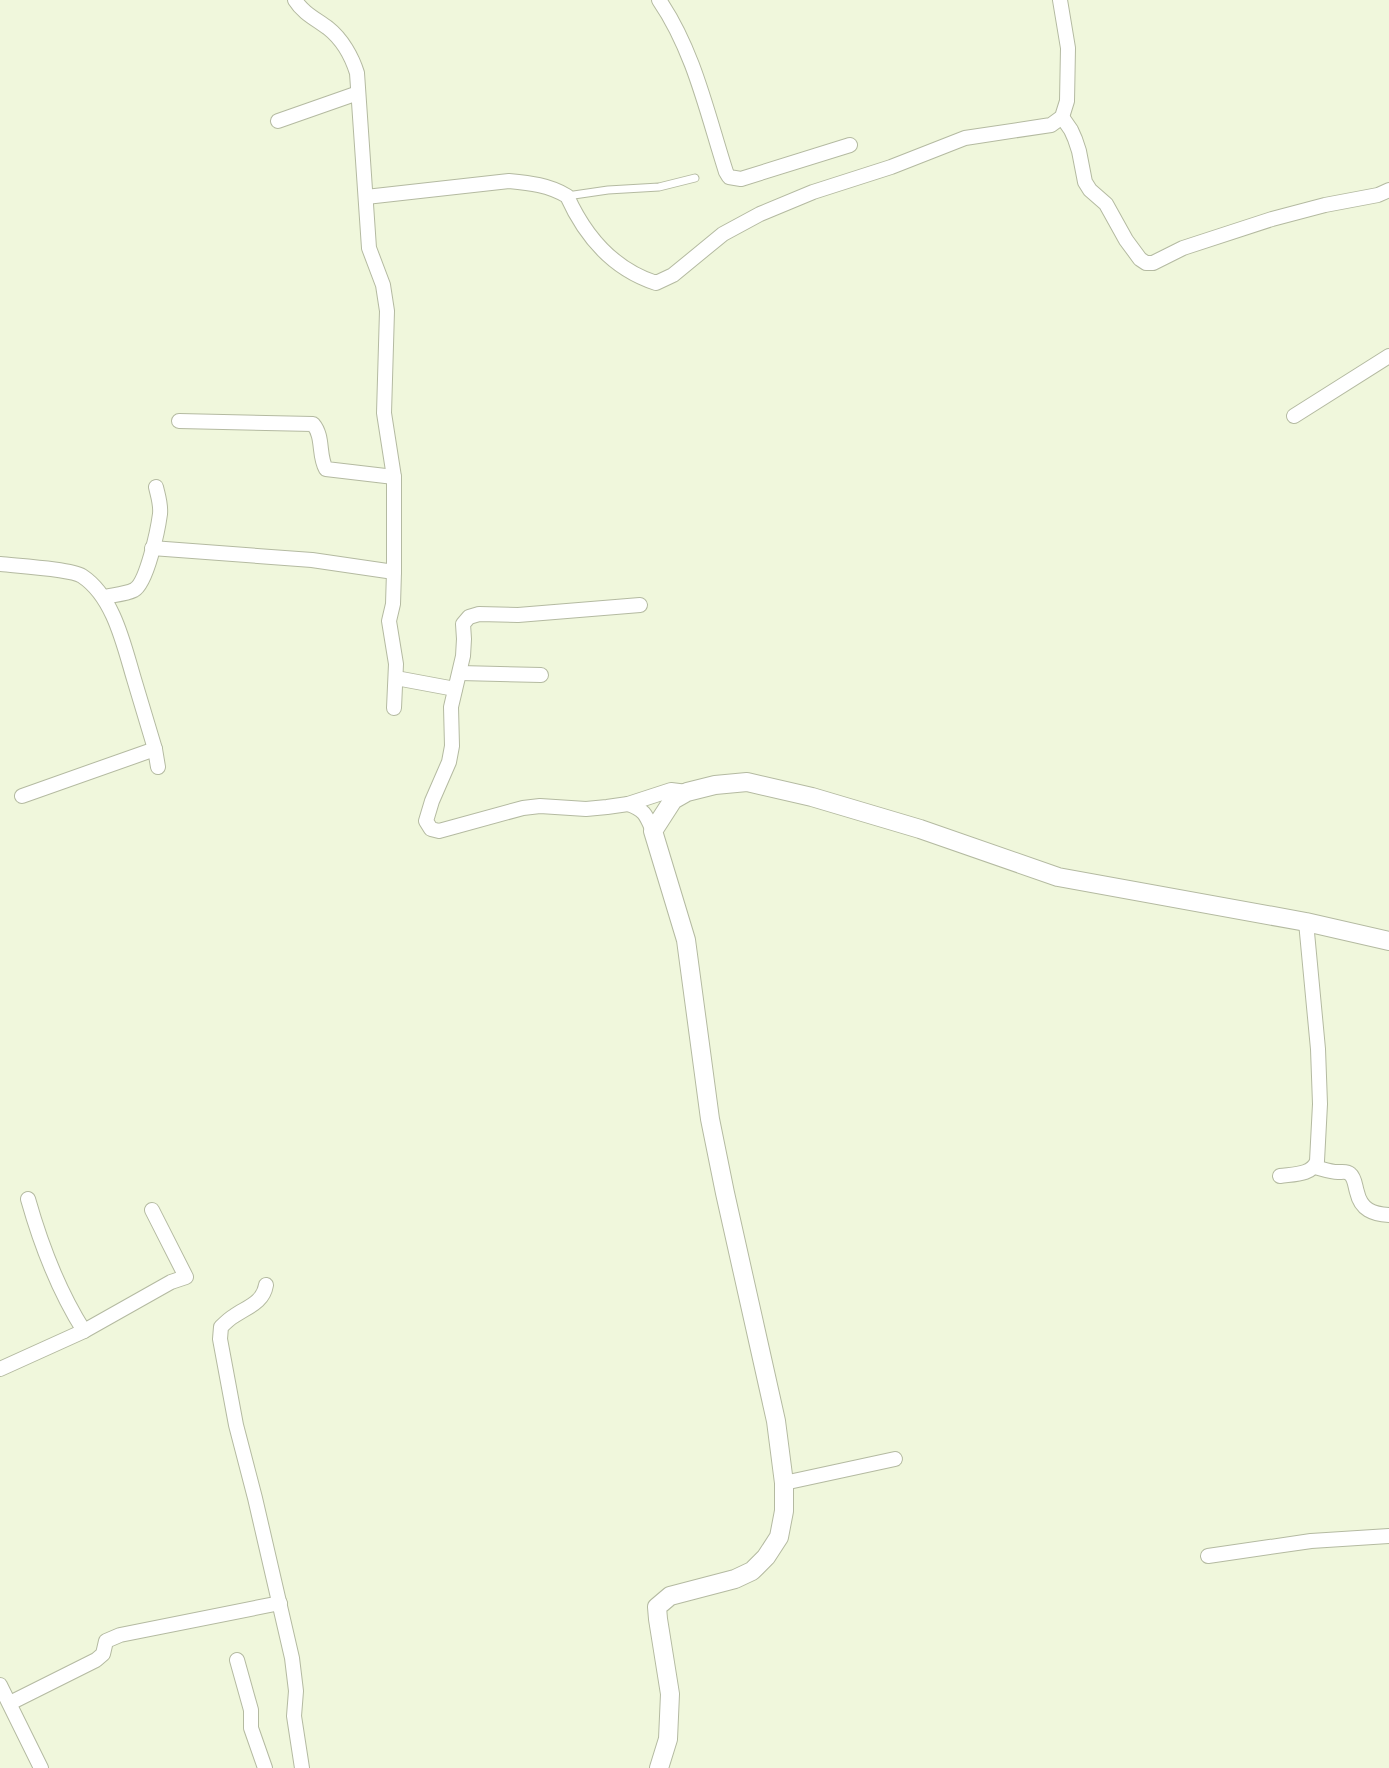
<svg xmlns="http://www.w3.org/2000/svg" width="1389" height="1768" viewBox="0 0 1389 1768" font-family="'DejaVu Sans',sans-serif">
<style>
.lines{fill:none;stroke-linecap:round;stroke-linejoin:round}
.service-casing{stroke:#b4baa1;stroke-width:9}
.minor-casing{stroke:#b4baa1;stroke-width:16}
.tertiary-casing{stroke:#b4baa1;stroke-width:20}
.service{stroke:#fff;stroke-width:7}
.minor{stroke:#fff;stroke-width:14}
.tertiary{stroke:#fff;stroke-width:18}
</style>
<rect width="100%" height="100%" fill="#f0f7dc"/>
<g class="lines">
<!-- service casing -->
<g class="service-casing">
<path id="service" d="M567 196 608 190 659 187 695 178"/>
</g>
<!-- minor casing -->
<g class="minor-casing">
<g id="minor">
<path d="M295 0C303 13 316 19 328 28 342 39 352 57 357 73L369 248 383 285 387 311 384 413 394 477V572L393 604 389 621 396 664 394 708"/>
<path d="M659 0C694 51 707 113 726 172L729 177 741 179 850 145"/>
<path d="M1062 117 1071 130 1075 139 1079 151 1085 182 1090 190 1106 204 1126 240 1140 259 1146 263H1153L1183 248 1272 219 1325 205 1378 195 1389 190"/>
<path d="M278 121 358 93"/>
<path d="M366 197 509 181C530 183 549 185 567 196 585 236 613 269 656 283L673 275 723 234 760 214 813 192 891 167 965 138 1051 125 1062 117 1067 101 1068 48 1060 0"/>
<path d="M1294 416 1389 356"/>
<path d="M179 421 313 424C324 437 318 455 326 469L394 477"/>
<path d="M152 548 312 560 394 572"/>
<path d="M0 564C17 566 71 569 82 576 114 597 124 646 134 679 141 703 148 726 155 749L158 767"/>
<path d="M104 597C113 595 126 594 134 590 147 583 158 529 160 514 161 504 158 496 156 487"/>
<path d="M640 605 518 615 479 614 469 617 463 624 464 639 463 656 451 707 452 746 449 762 432 801 426 821 431 829 439 831 523 808 540 806 586 809 607 807 628 804 671 790 687 792"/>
<path d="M460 673 541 675"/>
<path d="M396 678 455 689"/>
<path d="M22 796 155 749"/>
<path d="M628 804C645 810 646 815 653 831"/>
<path d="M1315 1167C1323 1169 1330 1172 1338 1172 1343 1172 1347 1171 1350 1174 1355 1178 1355 1186 1357 1192 1361 1210 1373 1214 1389 1215"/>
<path d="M1280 1176C1294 1174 1312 1175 1317 1161L1320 1104 1318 1049 1306 922"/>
<path d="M28 1199C41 1245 58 1290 84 1331"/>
<path d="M266 1285C263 1303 247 1307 234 1316 229 1319 225 1323 221 1327L220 1339 236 1425 255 1498 292 1658 296 1691 294 1716 302 1768"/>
<path d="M0 1369 84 1331 171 1282 186 1277 152 1210"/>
<path d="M784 1483 895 1459"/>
<path d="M1208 1556 1311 1541 1389 1536"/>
<path d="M237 1660 251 1710V1728L265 1768"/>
<path d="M0 1685 41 1768"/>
<path d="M10 1703 96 1660 103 1654 106 1641 120 1635 280 1603"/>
</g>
</g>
<!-- tertiary casing -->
<g class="tertiary-casing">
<path id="tertiary" d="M659 1768 668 1739 670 1694 658 1619 657 1607 670 1596 735 1579 752 1571 766 1557 779 1537 784 1511V1483L776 1421 725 1193 710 1119 686 940 653 831 673 800 687 792 715 785 747 782 812 797 920 829 1058 877 1306 922 1389 941"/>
</g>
<!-- service -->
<use href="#service" class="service"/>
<!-- minor -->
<use href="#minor" class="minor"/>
<!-- tertiary -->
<use href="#tertiary" class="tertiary"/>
</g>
</svg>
